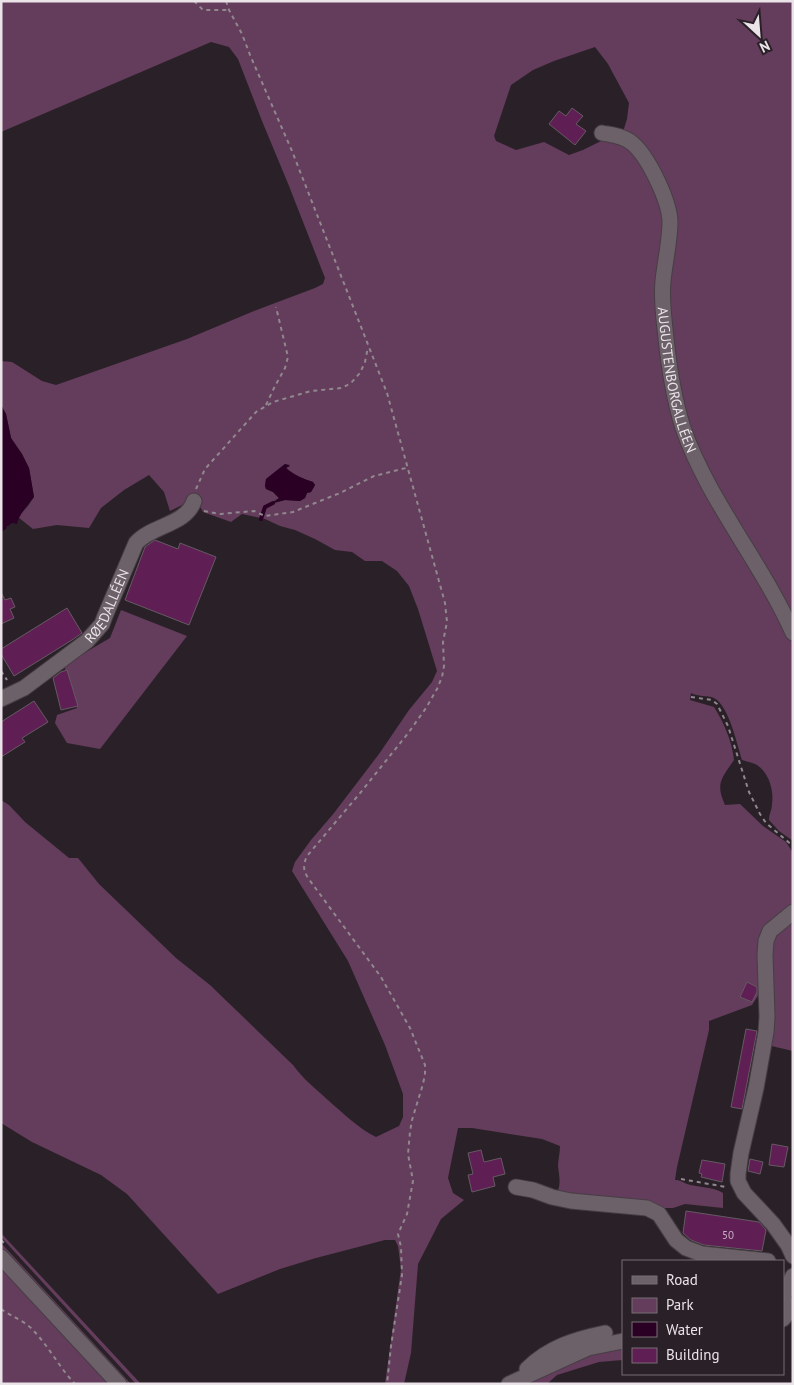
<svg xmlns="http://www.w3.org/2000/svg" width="794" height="1385" viewBox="0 0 794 1385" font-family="'PT Sans',sans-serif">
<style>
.green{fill:#643c5c;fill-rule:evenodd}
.water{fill:#2b0025}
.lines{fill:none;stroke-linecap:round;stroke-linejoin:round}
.stream{stroke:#2b0025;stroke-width:4}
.building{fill:#5f1f54;stroke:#655a62}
.minor-casing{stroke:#473e45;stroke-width:17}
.path{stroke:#90888e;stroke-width:2;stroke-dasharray:4 4;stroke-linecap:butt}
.minor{stroke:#6c6169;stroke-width:15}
.labels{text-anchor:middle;stroke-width:4;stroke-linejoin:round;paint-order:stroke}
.number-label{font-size:11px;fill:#c7b2c3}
.street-label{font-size:14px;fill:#eae3e8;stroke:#2a2128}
</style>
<rect width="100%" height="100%" fill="#2a2128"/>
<!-- green -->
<g class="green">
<path d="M1 1H793V628L775 591 721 500 696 452 681 410 676 388 666 322 664 288 672 223 671 212 669 203 660 181 642 150 635 143 622 135 627 119 629 103 608 64 595 47 554 61 533 70 511 85 494 136 496 141 516 150 544 142 569 155 583 150 609 137C633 143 636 147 648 169 656 182 664 195 667 210 671 235 663 261 661 285 659 301 661 319 663 335 668 369 672 406 684 438 688 449 694 459 699 469 727 527 766 580 793 639V841L779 831 769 820C769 814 772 810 772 804 774 790 769 773 757 765 752 762 747 762 742 760 737 744 729 706 714 698 707 695 698 697 691 693L690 700 714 707C724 723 732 741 734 760 722 778 715 783 725 805L740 804 763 826 786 842 793 853V909L774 924 766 932 764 940 763 988 752 1005 709 1021V1030L677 1167 675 1180C680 1180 682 1182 687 1184 699 1188 712 1186 723 1193V1208L685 1204 673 1208H660L629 1204 573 1199 552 1194 558 1191C561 1181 559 1176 558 1166 558 1160 560 1153 560 1146L542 1139 472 1128H458L448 1178 453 1193 464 1200 441 1219 418 1264 411 1353 404 1384H385L401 1269 398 1246 395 1240H385L316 1258 280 1269 218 1294 127 1194 101 1175 32 1142 1 1123V800L9 805 25 822 69 858H78L99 884 176 958 210 985 293 1065C303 1079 316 1089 329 1101 344 1114 358 1128 376 1137L399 1126 403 1117V1094L385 1045 348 961 292 871 295 862 311 840 334 813 379 754 409 710 432 682 437 671 418 609 409 586 397 571 382 561H365L352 552 335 550 315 539 295 530 280 526 265 519 242 514 231 522 203 512 198 503 192 500 170 511 164 492 149 475 124 490 101 508 89 528 57 525 33 529 18 517 28 506 34 497 29 468 22 454 11 438 6 414 1 405V361L12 362 42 381 56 385 187 339 254 311 315 288 323 284 325 278 289 186 262 121 238 59 229 47 211 42 1 132ZM285 464 290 465 286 468C294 475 303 479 313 482L315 485 311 492 307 493 305 498 300 501 285 500 274 503V501L279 498 273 492 266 489 265 486 266 479Z"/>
<path d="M121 610 187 636 100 749 67 743 55 723 57 715 77 708 64 665 110 638Z"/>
<path d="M793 915V1051L767 1045 768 943Z"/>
<path d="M1 1233 141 1384H136L1 1237Z"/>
<path d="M1 1243 131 1384H124L1 1250Z"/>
<path d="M1 1263 114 1384H1Z"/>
<path d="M623 1344V1360L599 1362 557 1375 547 1384H515L554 1364Z"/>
</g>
<!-- water -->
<g class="water">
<path d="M1 405 6 414 11 438 22 454 29 468 34 497C29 503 18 516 17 524L12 523 8 526H6L7 528 3 531H1Z"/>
<path d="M285 464 290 466 286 468C294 475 303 479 313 482L315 485 311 492 307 493 305 498 300 501 285 500 273 503 279 498 273 492 266 489 265 486 266 479Z"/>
</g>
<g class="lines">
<!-- stream -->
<path class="stream" d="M261 519 265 507 273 503"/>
</g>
<!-- building -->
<g class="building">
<path d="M572 108 583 116 576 124 586 131 575 145 549 124 559 111 566 116Z"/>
<path d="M155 540 178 549 180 543 216 557 189 625 125 600 145 547Z"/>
<path d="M1 592 5 600 11 598 15 607 10 609 14 618 1 624Z"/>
<path d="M67 608 82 633 72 640 14 676 1 654V649Z"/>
<path d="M67 670 78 706 61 710 53 678 61 672Z"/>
<path d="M34 701 48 722 22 738 25 742 1 757V722Z"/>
<path d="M747 982 757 987V992L752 1002 740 997Z"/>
<path d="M746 1029 757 1031 742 1109 731 1107Z"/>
<path d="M772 1144 788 1147 784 1167 769 1165Z"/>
<path d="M481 1150 484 1162 501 1158 505 1174 493 1177 495 1186 472 1192 468 1175 473 1174 468 1153Z"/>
<path d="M750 1159 763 1162 760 1174 748 1171Z"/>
<path d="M702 1160 725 1164 722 1182 701 1177 702 1174 699 1173Z"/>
<path d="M686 1211 759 1222 766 1230 762 1251 704 1245 691 1240 683 1233Z"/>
</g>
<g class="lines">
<!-- minor casing -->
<g class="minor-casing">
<g id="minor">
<path id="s1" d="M602 133C612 135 624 136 632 143 648 156 669 200 670 221 670 241 665 261 663 281 661 300 664 319 666 338 669 368 674 399 683 428 708 500 762 563 793 633"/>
<path id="s2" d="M1 699 24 688 87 641 95 632 102 624 105 616 136 543C152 525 186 525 194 501"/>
<path d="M793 912 770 931 766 941 765 955 767 1017 766 1032 756 1088 741 1153 738 1174V1181L744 1193 773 1224 788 1245 793 1256"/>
<path d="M516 1187 533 1190 552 1197 571 1201 647 1208 659 1214 676 1240 686 1248 702 1254 768 1261"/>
<path d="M1 1257 119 1384"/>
<path d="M783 1297 793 1276"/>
<path d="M783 1319 793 1305"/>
<path d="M527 1369C549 1347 576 1339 605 1333"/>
<path d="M509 1384 588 1348 623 1341"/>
</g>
</g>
<!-- path -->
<g class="path">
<path d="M194 1 203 10H229"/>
<path d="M226 1 229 10 242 34 250 55 292 151 387 393 445 603 447 622 443 642 444 666 442 677 437 689 426 708 409 732 361 792 307 856C303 865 303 870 308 878L381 977 410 1028 425 1065V1074L423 1084 412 1120 410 1132 408 1154 413 1181 407 1214 398 1234 401 1247 402 1275 391 1346 387 1384"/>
<path d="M266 405 275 386 285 368 288 357 276 307"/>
<path d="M196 489 205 469 256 412 273 402 311 391 342 388 351 383 360 373 365 362 368 347"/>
<path d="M204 511 220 514 254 511 265 516 293 512 340 493 374 476 406 468"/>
<path d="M1 671 7 680"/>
<path d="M691 697 712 700 717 704 728 726 749 792 760 814 766 823 793 846"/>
<path d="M681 1179 726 1187"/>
<path d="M1 1240 5 1244"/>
<path d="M1 1309C11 1316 22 1320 31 1328 48 1345 59 1367 75 1384"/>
</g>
<!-- minor -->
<use href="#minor" class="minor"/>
</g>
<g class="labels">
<!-- number labels -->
<g class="number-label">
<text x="728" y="1239">50</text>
</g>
<!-- street labels -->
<g class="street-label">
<text dy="5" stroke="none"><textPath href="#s1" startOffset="281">AUGUSTENBORGALLÉEN</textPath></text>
<text dy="5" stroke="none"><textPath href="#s2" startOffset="145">RØEDALLÉEN</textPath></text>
</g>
</g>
<!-- border -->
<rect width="794" height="1385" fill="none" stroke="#eae3e8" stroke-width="5"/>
<!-- legend -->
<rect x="622" y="1260" width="162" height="115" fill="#2a2128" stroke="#776f75"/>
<rect x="632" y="1276" width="25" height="8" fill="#6c6169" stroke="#776f75"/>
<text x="666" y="1285" font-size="15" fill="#eae3e8">Road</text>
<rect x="632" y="1298" width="25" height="15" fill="#643c5c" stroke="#776f75"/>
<text x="666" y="1310" font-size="15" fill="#eae3e8">Park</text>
<rect x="632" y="1322" width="25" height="15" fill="#2b0025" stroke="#776f75"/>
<text x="666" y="1335" font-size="15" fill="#eae3e8">Water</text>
<rect x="632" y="1348" width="25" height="15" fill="#5f1f54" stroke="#776f75"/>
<text x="666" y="1360" font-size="15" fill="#eae3e8">Building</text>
<!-- north arrow -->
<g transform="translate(759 35) rotate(154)" stroke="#2a2128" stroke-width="4" paint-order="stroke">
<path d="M0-4L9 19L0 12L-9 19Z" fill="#eae3e8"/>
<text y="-8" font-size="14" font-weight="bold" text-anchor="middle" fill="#eae3e8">N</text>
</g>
</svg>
